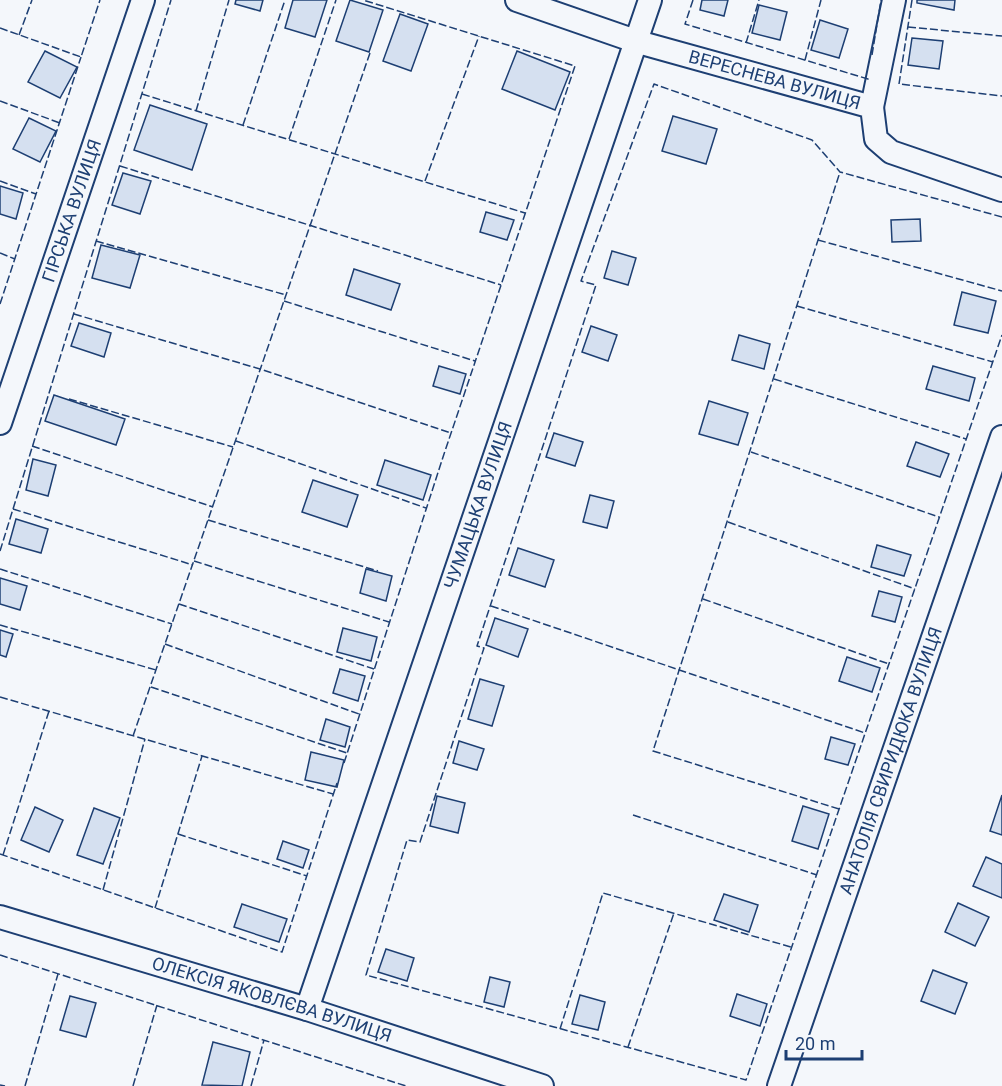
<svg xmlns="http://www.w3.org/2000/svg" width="1002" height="1086" viewBox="0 0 1002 1086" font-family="Roboto,sans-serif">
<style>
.building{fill:#d5e0f0;stroke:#1d3f73;stroke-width:1.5}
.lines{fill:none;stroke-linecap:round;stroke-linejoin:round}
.street-casing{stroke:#1d3f73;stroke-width:26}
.street{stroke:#f4f7fb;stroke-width:22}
.fence{stroke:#1d3f73;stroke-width:1.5;stroke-dasharray:8 3;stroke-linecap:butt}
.labels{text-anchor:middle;stroke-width:4.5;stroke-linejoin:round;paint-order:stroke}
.street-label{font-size:18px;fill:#1d3f73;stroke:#f4f7fb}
</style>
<rect width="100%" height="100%" fill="#f4f7fb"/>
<!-- building -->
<g class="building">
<path d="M236 0H263L260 11 235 4Z"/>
<path d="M293 0H327L315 37 285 28Z"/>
<path d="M350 0 383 10 369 52 336 41Z"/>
<path d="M702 0H728L724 16 700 10Z"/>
<path d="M917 0H955L954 10 917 3Z"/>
<path d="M759 5 787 12 780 40 752 33Z"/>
<path d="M400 14 428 24 411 71 383 61Z"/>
<path d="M820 20 848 29 839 58 811 50Z"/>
<path d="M912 38 943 41 939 69 908 65Z"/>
<path d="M45 51 77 67 60 98 28 82Z"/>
<path d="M517 51 570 72 555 110 502 89Z"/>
<path d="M150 105 207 124 192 170 134 150Z"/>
<path d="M673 116 717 129 706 164 662 151Z"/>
<path d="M29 118 56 131 40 162 13 149Z"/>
<path d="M123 173 151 181 140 214 112 205Z"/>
<path d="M0 186 23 193 16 219 0 214Z"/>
<path d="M486 212 514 220 507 240 480 232Z"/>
<path d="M920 219 921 241 892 242 891 220Z"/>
<path d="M101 245 140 255 130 288 92 278Z"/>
<path d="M612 251 636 258 628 285 604 278Z"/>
<path d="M354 269 400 284 391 310 346 295Z"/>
<path d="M962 292 996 301 988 333 954 325Z"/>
<path d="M79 323 111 333 104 357 71 346Z"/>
<path d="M591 326 617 335 608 361 582 352Z"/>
<path d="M739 335 770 344 764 369 732 360Z"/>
<path d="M439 366 466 374 460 394 433 386Z"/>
<path d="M933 366 975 378 969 401 926 389Z"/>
<path d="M54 395 125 419 116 445 45 421Z"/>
<path d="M709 401 748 413 738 445 699 434Z"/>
<path d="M554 433 583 442 575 466 546 457Z"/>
<path d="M916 442 949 454 940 477 907 466Z"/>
<path d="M33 459 56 465 48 496 26 490Z"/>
<path d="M385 460 431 475 423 500 377 485Z"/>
<path d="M313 480 358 495 347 527 302 512Z"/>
<path d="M590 495 614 501 607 528 583 522Z"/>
<path d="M16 519 48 529 41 553 9 544Z"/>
<path d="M877 545 911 555 904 576 871 567Z"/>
<path d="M518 548 554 560 545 587 509 575Z"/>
<path d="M366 569 392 576 386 601 360 593Z"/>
<path d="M0 578 27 586 20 610 0 604Z"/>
<path d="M879 591 902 597 895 622 872 616Z"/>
<path d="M495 618 528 629 518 657 486 645Z"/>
<path d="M343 628 377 637 371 661 337 652Z"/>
<path d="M0 630 13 634 6 657 0 655Z"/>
<path d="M847 657 880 668 872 692 839 681Z"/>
<path d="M340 669 365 676 358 701 333 693Z"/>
<path d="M480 679 504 686 492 726 468 719Z"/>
<path d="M326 719 350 727 345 747 320 740Z"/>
<path d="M831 737 855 744 848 765 825 759Z"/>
<path d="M459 741 484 749 477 770 453 763Z"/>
<path d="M311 752 344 760 337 787 305 780Z"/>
<path d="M1002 795V835L990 831Z"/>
<path d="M437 796 465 803 458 833 430 826Z"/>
<path d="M803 806 829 814 818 849 792 841Z"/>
<path d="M35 807 63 820 49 852 21 840Z"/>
<path d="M94 808 120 818 103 864 77 855Z"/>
<path d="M283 841 309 850 303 868 277 859Z"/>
<path d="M986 857 1002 864V898L973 886Z"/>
<path d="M724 894 758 905 749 932 714 920Z"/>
<path d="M958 903 989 917 975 946 945 932Z"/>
<path d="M242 904 287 919 279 942 234 927Z"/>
<path d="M386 949 414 958 407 981 378 972Z"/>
<path d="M933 970 967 983 955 1014 921 1001Z"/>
<path d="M490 977 510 982 504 1007 484 1002Z"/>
<path d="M737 994 767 1004 760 1026 730 1016Z"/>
<path d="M580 995 605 1002 598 1030 572 1024Z"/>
<path d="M70 996 96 1003 86 1037 60 1030Z"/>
<path d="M213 1042 250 1052 242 1086 202 1085Z"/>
</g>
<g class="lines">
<!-- street casing -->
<g class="street-casing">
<g id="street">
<path id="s1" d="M517 0 638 42 872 107 876 139 891 152 1002 190"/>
<path d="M872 107 894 0"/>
<path id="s2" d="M0 423 143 0"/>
<path id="s3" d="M0 917 307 1009 542 1086"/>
<path id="s4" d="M307 1009 650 0"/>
<path id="s5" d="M779 1086 1002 437"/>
</g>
</g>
<!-- street -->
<use href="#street" class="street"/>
<!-- fence -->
<g class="fence">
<path d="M693 0 685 24 868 79V76"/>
<path d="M912 0 899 84 1002 96"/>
<path d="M908 27 1002 36"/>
<path d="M0 28 81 57 100 0"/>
<path d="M19 35 32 0"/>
<path d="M746 43 759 0"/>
<path d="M872 55 881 0"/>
<path d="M805 60 821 0"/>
<path d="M142 94 525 213"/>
<path d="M0 101 60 123"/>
<path d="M196 111 229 0"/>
<path d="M243 125 285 0"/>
<path d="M289 139 336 0"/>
<path d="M120 166 501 285"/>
<path d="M0 181 36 194"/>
<path d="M425 181 479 36"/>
<path d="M1002 217 840 172 812 140 654 84 581 281 596 285 477 646 484 648 420 842 407 840 366 975 746 1080 1002 335"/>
<path d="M818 240 1002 291"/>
<path d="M96 241 286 295"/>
<path d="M0 253 15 259"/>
<path d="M284 301 475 361"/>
<path d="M0 304 81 57"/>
<path d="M797 306 993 362"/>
<path d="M74 314 260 369 451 433"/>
<path d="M774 379 966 439"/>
<path d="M69 399 233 447"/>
<path d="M236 441 426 508"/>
<path d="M32 446 213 507"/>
<path d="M751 452 939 517"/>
<path d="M13 509 193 565"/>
<path d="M208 520 378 571"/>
<path d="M728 522 915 589"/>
<path d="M0 551 171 0"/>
<path d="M194 561 389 622"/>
<path d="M0 569 172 624"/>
<path d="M703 599 889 664"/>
<path d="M179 604 374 669"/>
<path d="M491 606 865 733"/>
<path d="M0 625 156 670"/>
<path d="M165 644 359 714"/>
<path d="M151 687 347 753"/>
<path d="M0 697 333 794"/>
<path d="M133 736 371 50"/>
<path d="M344 763 444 454 575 66 363 0"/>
<path d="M839 809 653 751 840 172"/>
<path d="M633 815 817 875"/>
<path d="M178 834 307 876"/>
<path d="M0 854 282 952 337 783"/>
<path d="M3 855 49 711"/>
<path d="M103 890 145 739"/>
<path d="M155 908 202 756"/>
<path d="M0 955 406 1086"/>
<path d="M560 1029 603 893 791 947"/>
<path d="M628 1047 674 913"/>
<path d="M0 1085 5 1086"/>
<path d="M25 1086 58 974"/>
<path d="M133 1086 157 1005"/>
<path d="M251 1086 264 1040"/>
</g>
</g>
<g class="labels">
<!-- street labels -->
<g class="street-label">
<text dy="6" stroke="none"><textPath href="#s1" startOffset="270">ВЕРЕСНЕВА ВУЛИЦЯ</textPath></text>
<text dy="6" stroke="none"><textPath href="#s2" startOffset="224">ГІРСЬКА ВУЛИЦЯ</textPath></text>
<text dy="6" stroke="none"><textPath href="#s4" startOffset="532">ЧУМАЦЬКА ВУЛИЦЯ</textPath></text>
<text dy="6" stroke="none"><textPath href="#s5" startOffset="344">АНАТОЛІЯ СВИРИДЮКА ВУЛИЦЯ</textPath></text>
<text dy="6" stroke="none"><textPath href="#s3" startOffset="284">ОЛЕКСІЯ ЯКОВЛЄВА ВУЛИЦЯ</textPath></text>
</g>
</g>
<!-- scale -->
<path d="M786 1050v9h76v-9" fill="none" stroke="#1d3f73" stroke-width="3"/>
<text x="795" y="1050" font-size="18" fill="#1d3f73" stroke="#f4f7fb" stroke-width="4.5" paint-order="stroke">20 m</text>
</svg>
